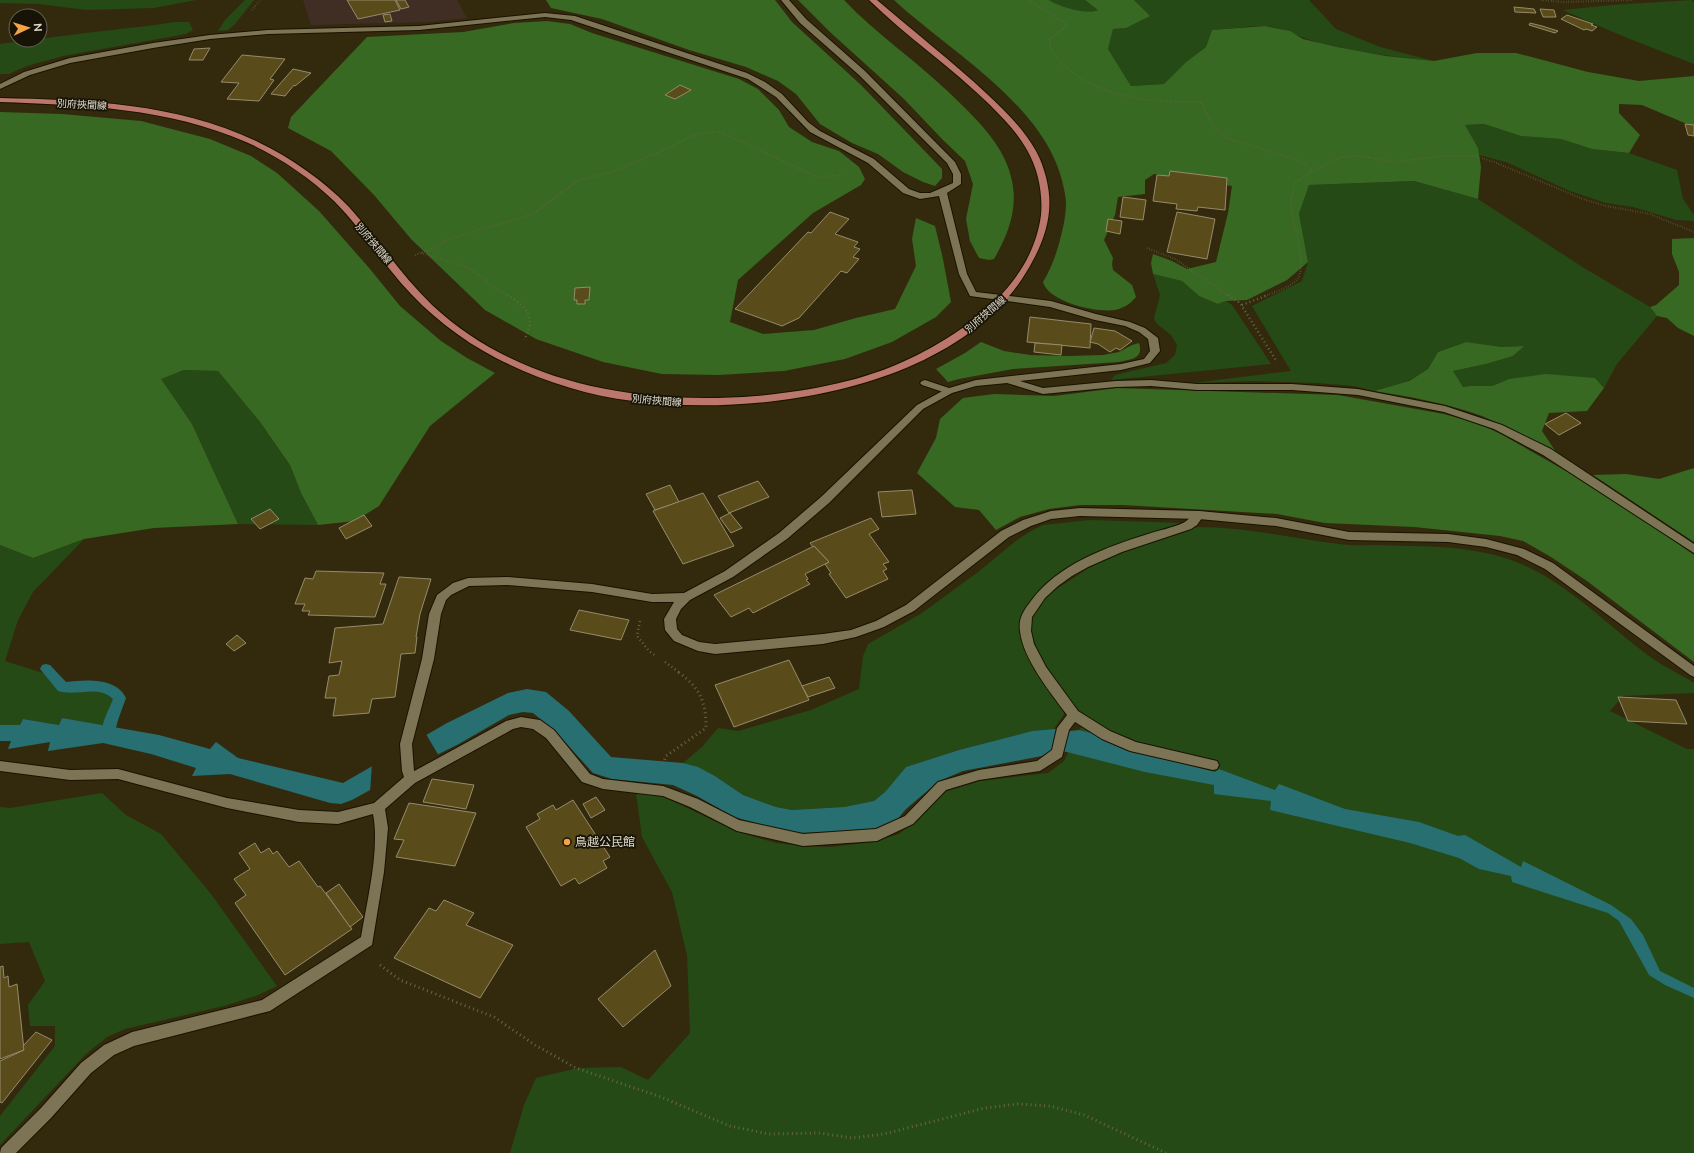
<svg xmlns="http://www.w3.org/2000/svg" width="1694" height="1153" viewBox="0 0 1694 1153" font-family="Mulish,'Noto Sans JP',sans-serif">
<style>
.industrial{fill:#402e25}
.green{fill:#254a15}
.forest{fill:#376922}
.water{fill:#286f72}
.pier{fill:#332a0d}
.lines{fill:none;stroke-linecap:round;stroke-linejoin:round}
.stream{fill:#286f72;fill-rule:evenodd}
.building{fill:#5a4c1a;stroke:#958b6c}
.service-casing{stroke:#1a1200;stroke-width:2}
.minor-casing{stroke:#1a1200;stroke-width:2}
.primary-casing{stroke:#1a1200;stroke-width:2}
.path-far2{stroke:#6b634a;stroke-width:2;stroke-dasharray:0.5 2;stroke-linecap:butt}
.path-far1{stroke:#6b634a;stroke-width:2.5;stroke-dasharray:1 3;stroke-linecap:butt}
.path{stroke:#6b634a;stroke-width:3;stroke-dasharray:1 3.5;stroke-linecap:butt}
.service{fill:#7d7455;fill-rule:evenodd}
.minor{fill:#7d7455;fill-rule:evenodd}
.primary{fill:#bb776b;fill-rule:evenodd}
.poi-dot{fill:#f4a444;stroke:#171307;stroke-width:1.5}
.labels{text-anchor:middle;stroke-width:3.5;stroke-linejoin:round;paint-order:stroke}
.far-street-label{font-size:10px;fill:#e0dbcb;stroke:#171307}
.poi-label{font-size:12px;fill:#e0dbcb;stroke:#171307;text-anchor:start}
</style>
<rect width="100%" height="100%" fill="#332a0d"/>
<!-- industrial -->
<path class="industrial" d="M303 0H457L467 18 428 22 311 25Z"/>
<!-- green -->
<g class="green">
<path d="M0 0H196L154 8 86 10 39 4 0 3Z"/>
<path d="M245 0H254L235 24 228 30 218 31 225 20Z"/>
<path d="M1049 0H1085L1099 10C1086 15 1060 8 1049 0Z"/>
<path d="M1134 0H1309L1336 29 1380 47 1434 61C1395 57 1357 52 1319 43 1300 38 1284 27 1264 26 1247 26 1229 29 1212 30L1206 47 1186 62 1164 84 1131 86 1108 49 1113 29 1126 28 1149 16Z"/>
<path d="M1692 0 1694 3V64C1650 47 1606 30 1563 10L1612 5Z"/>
<path d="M174 22H189L193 30 186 34 63 56 27 66 9 74H0V44C38 39 74 34 112 30 133 27 153 26 174 22Z"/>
<path d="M1484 124 1521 136 1561 139 1592 149 1629 153 1677 170 1683 199 1694 215V221L1676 220 1633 207 1606 203 1570 191 1506 162 1479 155 1478 148 1464 125Z"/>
<path d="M1414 181 1478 199 1584 268 1650 307 1657 316 1617 364 1604 388 1595 378 1509 379 1492 386H1470L1463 387 1453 371 1486 364 1513 356 1523 346 1502 347 1466 342 1438 352 1428 369 1408 381 1374 391 1354 386 1317 383 1252 381 1193 383 1291 371 1252 306 1302 281 1308 262 1299 214 1309 185Z"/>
<path d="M1153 274 1182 281 1199 296 1218 304 1226 301 1232 305 1271 364 1111 380 1115 375 1166 363 1175 355 1177 345 1171 335 1156 323 1154 318 1160 295Z"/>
<path d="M184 370 218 371 260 422 290 465 301 493 318 525 238 524 192 424 160 379Z"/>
<path d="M1090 520 1185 523 1140 538 1044 588 1031 601 1020 620 1021 634 1030 657 1047 688 1066 711 1054 729 1032 731 959 750 906 767 885 792 874 801 844 807 792 810 776 807 743 795 715 776 683 763 703 746 718 728 738 731 811 710 859 689 863 656 868 644 922 613 978 572 1017 540 1031 531 1043 525Z"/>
<path d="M1198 527C1246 527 1291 538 1339 544 1350 546 1363 545 1375 545 1423 547 1475 544 1521 564 1568 584 1604 622 1645 653 1660 665 1678 673 1694 683V693L1623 696 1610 711 1687 749H1694V1153H510L524 1105 536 1078 578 1068 621 1067 648 1080 690 1033 687 955 672 892 642 837 636 793 660 795 719 823 748 835 776 843 803 846 831 847 873 842 899 834 915 821 944 792 980 781 1048 773 1064 761 1079 730 1087 720C1058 685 1038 667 1029 621L1038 605 1052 592 1095 564 1139 545Z"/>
<path d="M84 539 33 592 18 620 5 661 43 673 61 689C81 688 102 685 117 699L105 726 62 718 59 725 23 719 20 725H0V545L33 558Z"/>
<path d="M102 793 126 815 161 834 211 894 277 986 258 995 224 1006 125 1029 107 1037 86 1054 0 1145V1116L55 1046V1026H30L28 1005 45 981 29 942 0 944V807L10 808Z"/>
</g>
<!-- forest -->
<g class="forest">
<path d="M546 0H775L792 22 861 85 942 169V178L935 186 923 182 903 172 878 154 852 143 820 124 796 94 778 81 746 67 689 50 602 19 551 8Z"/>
<path d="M798 0H844C860 17 878 32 896 47 920 66 943 86 965 108 986 129 1006 151 1012 181 1018 209 1008 235 994 259L989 260 979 258 970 241 966 219 973 184 965 161 943 140 904 99 830 32Z"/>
<path d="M894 0H1049C1059 7 1087 15 1098 10L1085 0H1134L1150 16 1126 28 1113 29 1108 49 1131 86 1164 84 1186 62 1206 47 1212 30 1265 26 1290 31 1303 39 1337 47 1386 56 1434 61 1477 53H1516L1588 72 1639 81 1694 76V127L1642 105 1619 104V113L1640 135 1629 153 1592 149 1561 139 1521 136 1484 124 1465 125 1478 148 1481 167 1478 199 1414 181 1309 185 1299 214 1308 262 1287 280 1247 300 1226 301 1218 304 1199 296 1182 281 1153 274 1151 263 1153 254 1172 261 1187 269 1216 262 1228 213 1232 186 1154 174 1145 180V194L1118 197 1115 215 1104 240 1113 258 1112 264 1113 270 1132 285 1136 297C1130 304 1124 308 1115 310 1097 313 1048 302 1043 282 1051 269 1056 255 1060 240 1063 228 1066 216 1066 204 1066 199 1065 194 1064 189 1049 107 951 53 894 0Z"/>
<path d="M547 21 570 24 592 33 739 79 758 89 779 110 789 127 812 142 839 151 859 167 865 179 861 185 813 213 738 280 730 322 763 334 814 330 856 318 895 309 916 266 912 239 916 218 935 226 943 259 951 302 936 317 892 342 845 359 784 371 719 375 662 374 603 362 536 339 485 310 411 239 374 195 331 151 288 128 291 117 367 37 463 32 514 23Z"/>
<path d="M0 112 62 114 141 121 210 139 251 156 277 173 319 211 370 269 400 306 441 341 467 358 495 373 430 426 379 506 355 521 318 525 301 493 290 465 260 422 218 371 184 370 161 379 192 424 238 524 154 528 84 539 33 558 0 545Z"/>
<path d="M1694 238V336L1678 328 1667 318 1657 316 1650 307 1656 305 1679 285V272L1672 254V239Z"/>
<path d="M981 342 1004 351 1030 355 1068 356 1103 355 1119 352 1132 345 1139 343C1144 359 1131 359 1119 362L1013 369 959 379 948 382 936 369 965 353Z"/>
<path d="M1466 342 1502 347 1524 346 1513 356 1486 364 1453 371 1463 387 1470 386H1492L1509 379 1546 374 1595 378 1604 388 1587 411 1549 413 1542 431 1556 452C1532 439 1507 427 1482 416 1447 403 1410 397 1374 391L1409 381 1428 369 1438 352Z"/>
<path d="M1117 388 1338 395 1444 414 1477 423 1499 433 1566 471 1654 527 1694 555V662L1587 581 1551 557 1523 541 1500 536 1414 527 1325 523 1277 514 1123 505H1080L1049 509 1020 517 996 530 979 510 955 507 917 473 936 438 940 419 963 398 994 394 1054 396Z"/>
<path d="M1694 468V542L1593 475 1626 474 1659 479Z"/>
</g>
<!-- water -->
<path class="water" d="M527 689 546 692 569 711 611 757 683 763 698 767 715 776 743 795 776 807 792 810 844 807 874 801 885 792 906 767 959 750 1032 731 1054 729 1070 731 1079 730 1096 734 1121 748 1215 772 1219 769 1275 790 1279 784 1345 809 1419 822 1458 836 1465 835 1521 867 1523 861 1611 905 1631 919 1643 935 1660 971 1694 988V998L1665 985 1649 975 1619 921 1608 913 1512 882 1511 876 1479 869 1459 858 1410 843 1270 810 1271 801 1214 794V785L1145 772 1067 752 1052 750 1042 756 963 771 939 781 906 809 895 822 881 828 838 832 793 833 734 817 697 796 673 785 612 779 593 773 554 730 533 713 523 712 509 715 457 745 408 769 352 800 341 804 330 803 230 774 192 776 196 768 151 754 103 743 48 751 50 742 8 749 11 741H0V725H20L23 719 59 725 62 718 159 735 210 749 216 742 238 758 343 783 447 723 508 693Z"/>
<!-- pier -->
<path class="pier" d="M426 734 439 756 370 792 372 764Z"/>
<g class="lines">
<!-- stream -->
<path class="stream" d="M46 664 50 665 66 682C85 680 116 677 126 698L118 720 113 739 108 741 103 739C98 728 109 710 113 699 98 684 76 697 58 691L40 669 42 665Z"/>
</g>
<!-- building -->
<g class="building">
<path d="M347 0H395L400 10 358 19Z"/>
<path d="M396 0H405L409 7 401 9Z"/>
<path d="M1514 7 1534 9 1536 13 1515 12Z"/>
<path d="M1540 9 1554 10 1556 17H1543Z"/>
<path d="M390 14 392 21 385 22 383 15Z"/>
<path d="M1567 15 1593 24 1591 25 1597 27 1592 31 1586 29 1584 30 1561 19Z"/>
<path d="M1530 23 1542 26 1558 31 1555 33 1529 25Z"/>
<path d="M210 48 203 60H189L194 49Z"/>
<path d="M242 55 285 59 270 79 274 80 259 101 227 99 239 83 221 82Z"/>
<path d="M293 69 311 73 295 86 294 85 285 96 271 94Z"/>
<path d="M680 85 691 90 675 99 665 95Z"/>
<path d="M1685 124 1694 125V136L1688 135Z"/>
<path d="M1170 171 1227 178 1225 210 1198 207 1197 211 1176 209 1177 204 1153 201 1157 175 1169 176Z"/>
<path d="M1123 197 1146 200 1143 220 1120 217Z"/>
<path d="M830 212 849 219 835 234 858 242 854 247 860 249 853 257 859 259 847 273 841 271 799 318 782 326 735 309 808 232 811 233Z"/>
<path d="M1177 212 1215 219 1207 259 1167 252Z"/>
<path d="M1108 219 1122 221 1120 234 1106 231Z"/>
<path d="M590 287 589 300H585V304H577V300H574L575 288Z"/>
<path d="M1030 317 1091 324 1090 348 1027 342Z"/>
<path d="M1094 328 1115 331 1132 341 1120 350 1116 348 1110 352 1098 344 1090 342Z"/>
<path d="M1035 343 1062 345 1061 355 1034 352Z"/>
<path d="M1566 413 1581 423 1559 435 1545 424Z"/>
<path d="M758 481 769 497 729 513 718 496Z"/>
<path d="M670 485 679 502 655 510 646 494Z"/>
<path d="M912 490 916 514 882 517 878 492Z"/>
<path d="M703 493 734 546 683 564 653 511Z"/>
<path d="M270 509 279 519 260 529 251 519Z"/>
<path d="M730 513 742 528 731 533 720 518Z"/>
<path d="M364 515 372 526 346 539 339 528Z"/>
<path d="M871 518 879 529 869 534 889 562 883 564 887 569 883 571 888 579 846 598 829 574 831 573 825 564 829 562 814 546 813 547 810 543Z"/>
<path d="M814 546 829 562 805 574 808 579 806 580 810 584 753 613 749 608 731 617 714 595Z"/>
<path d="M316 571 384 573 380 584H386L375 617 308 615 310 611H302L305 604H295L305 578 313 579Z"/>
<path d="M399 577 431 579 420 614 416 637H417L415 653 401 654 395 697 372 699 369 713 333 716 336 698H325L329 676 339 675 342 661 329 663 335 628 383 624Z"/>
<path d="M579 610 629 620 621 640 570 630Z"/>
<path d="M237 635 246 643 234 651 226 644Z"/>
<path d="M789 660 809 700 734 727 715 685Z"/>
<path d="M829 677 835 688 808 697 802 686Z"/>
<path d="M1618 697 1676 700 1687 724 1628 721Z"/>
<path d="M432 779 474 785 466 809 423 802Z"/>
<path d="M596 797 605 810 591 818 583 804Z"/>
<path d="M573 800 610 857 603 861 607 868 579 884 575 878 561 886 526 827 540 819 537 814 553 805 556 810Z"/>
<path d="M409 803 476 813 455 866 396 857 404 840 394 839Z"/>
<path d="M255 843 261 853 269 848 273 854 277 851 289 867 299 861 318 887 320 886 352 929 285 975 235 903 246 895 234 879 250 869 239 853Z"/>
<path d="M339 884 363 917 350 927 326 893Z"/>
<path d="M444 900 474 913 466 925 513 945 480 998 394 958 429 908 436 911Z"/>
<path d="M655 950 671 986 623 1027 598 999Z"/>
<path d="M3 966 4 978 8 976 9 987 17 984 24 1050 0 1059V967Z"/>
<path d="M36 1032 52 1040 2 1103 0 1102V1061L24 1050 23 1046Z"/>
</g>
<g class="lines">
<!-- service casing -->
<g class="service-casing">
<g id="service">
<path d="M925 380 952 389 954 391 949 394 922 385 920 383 922 381Z"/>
<path d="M1199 511 1203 512 1204 515 1197 525 1191 529 1122 552 1088 567 1072 576 1058 586 1045 598 1032 617 1031 631 1034 644 1046 667 1078 711 1110 731 1136 742 1217 761 1219 765 1217 769 1213 770 1130 751 1102 739 1075 722 1069 730 1062 757 1040 771 979 780 946 790 913 824 877 841 803 846 737 831 690 807 663 796 603 789 582 782 546 738 533 729 521 727 513 729 415 783 411 784 407 783 405 779 407 775 506 721 521 717 540 720 554 730 590 774 603 779 663 786 698 799 739 820 803 834 876 829 905 816 938 782 979 770 1037 761 1052 750 1057 728 1067 715C1050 692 1023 659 1020 631 1018 618 1024 610 1031 601 1058 564 1107 547 1148 534 1160 530 1172 528 1183 523 1189 520 1193 513 1199 511Z"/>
</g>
</g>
<!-- minor casing -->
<g class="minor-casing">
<path id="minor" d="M781 0H789L806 19 865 71 955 162 961 174V184L947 193 967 274 976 292 1051 301 1096 314 1130 322 1145 328 1158 338 1160 351 1150 363 1121 370 1020 381 1043 388 1116 381 1151 380 1197 384H1292L1358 389 1445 406 1502 425 1551 449 1694 544V553L1543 455 1494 429 1444 412 1358 395 1292 390H1197L1151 386 1116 387 1043 394 1007 383 976 386 952 393 923 409 829 503 787 539 733 577 690 600 681 609 676 619 677 629 682 635 699 642 715 644 823 634 851 630 876 621 906 605 1001 531 1023 520 1051 511 1080 508 1199 511 1276 518 1349 532 1448 534 1486 539 1524 549 1553 563 1694 666V677L1690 675 1545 569 1517 555 1486 547 1448 542 1349 540 1276 526 1199 519 1080 516 1051 519 1031 526 1009 537 914 611 884 627 856 637 823 644 715 654 698 651 674 641 665 630 664 619 674 602H652L592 592 507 585 469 586 451 595 446 600 441 614 434 659 412 744 414 771 417 779 415 783 385 809 388 828 384 872 372 945 270 1011 134 1046 114 1055 91 1073 51 1118 16 1153H0L1 1148 41 1108 81 1063 104 1045 132 1032 262 1000 361 937C367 900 380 850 373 814L338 824 299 822 227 808 118 779 70 780 0 771V761L70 770 118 769 227 798 299 810 338 812 374 803 404 777 402 771 400 744 422 659 429 614 437 595 453 583 468 578 507 577 592 584 652 594 684 593 725 571 779 533 821 497 917 405 946 389 976 380 1121 364 1144 359 1150 351 1148 339 1139 332 1125 326 1095 320 1050 307 970 296 959 274 939 196 920 199 903 193 868 163 810 132 776 97 748 79 571 20 545 17 419 30 268 34 210 39 153 48 70 63 30 75 0 89V84L24 72 70 58 153 43 210 35 268 30 419 26 545 13 575 16 747 73 765 82 782 94 808 122 820 131 874 159 909 189 920 193H930L953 183V174L947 163 859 75 800 23Z"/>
</g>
<!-- primary casing -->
<g class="primary-casing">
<path id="primary" d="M869 0H877C914 32 952 61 987 94 1005 111 1024 129 1036 151 1042 162 1046 175 1048 187 1054 221 1040 251 1022 279 947 391 756 417 633 401 585 395 539 380 496 358 460 339 428 314 401 283 378 256 359 226 334 201 309 177 278 156 246 142 168 108 84 105 0 102V98C88 100 177 103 258 142 291 158 323 180 349 207 378 239 401 275 432 305 519 386 641 405 756 396 808 391 861 382 909 359 967 331 1032 285 1041 215 1043 193 1038 169 1027 150 1017 132 1003 118 989 104 951 67 907 37 869 0Z"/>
</g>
<!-- path-far2 -->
<g class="path-far2">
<path d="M1029 0 1066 24V27L1056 34 1050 40V48C1081 97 1148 103 1201 102L1213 127 1227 138 1303 162 1313 171"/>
<path d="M1541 0 1563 2 1633 0"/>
<path d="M252 10 260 0"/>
<path d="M1147 248 1175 259 1229 296"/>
<path d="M421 253 466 267 481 276 493 287 508 296"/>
<path d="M415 255 437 247 446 240 533 214 577 181 611 172 669 148 689 137 704 133 721 132 817 177 843 175"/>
<path d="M1265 296C1275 292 1292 287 1298 278 1307 263 1292 222 1291 204 1291 197 1293 190 1295 183L1313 171 1341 157 1359 156 1396 162 1440 156H1475L1494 162 1583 199 1606 206 1650 214 1694 232"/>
</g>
<!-- path-far1 -->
<g class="path-far1">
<path d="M507 295C527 307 537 317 524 340"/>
<path d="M1228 295 1240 303 1277 362"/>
<path d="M1242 305 1268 295"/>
<path d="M640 621 637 636 649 651 656 656"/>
<path d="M665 662 680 673"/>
</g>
<!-- path -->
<g class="path">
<path d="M663 764 666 756 706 728C706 701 700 688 678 672"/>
<path d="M380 965 400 980 494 1017 535 1045 576 1068 661 1097 730 1126 769 1134 820 1133 852 1138 884 1134 985 1108 1018 1104 1050 1106 1084 1115 1166 1153"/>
</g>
<!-- service -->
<use href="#service" class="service"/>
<!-- minor -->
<use href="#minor" class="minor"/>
<!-- primary -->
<use href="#primary" class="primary"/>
</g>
<!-- markers -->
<circle class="poi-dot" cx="567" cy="842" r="4"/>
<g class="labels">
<!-- far-street labels -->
<g class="far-street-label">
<text transform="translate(82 104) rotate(3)" y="4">別府挾間線</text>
<text transform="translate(374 243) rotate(50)" y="4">別府挾間線</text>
<text transform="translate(985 314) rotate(-41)" y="4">別府挾間線</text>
<text transform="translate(657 400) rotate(5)" y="4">別府挾間線</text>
</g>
<!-- poi labels -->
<g class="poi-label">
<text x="575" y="846">鳥越公民館</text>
</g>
</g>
<!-- north arrow -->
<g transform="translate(28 28) rotate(86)"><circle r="19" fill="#171307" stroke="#676355"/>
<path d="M0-3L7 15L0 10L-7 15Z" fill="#f4a444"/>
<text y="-6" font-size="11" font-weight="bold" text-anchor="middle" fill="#e0dbcb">N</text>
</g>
</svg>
